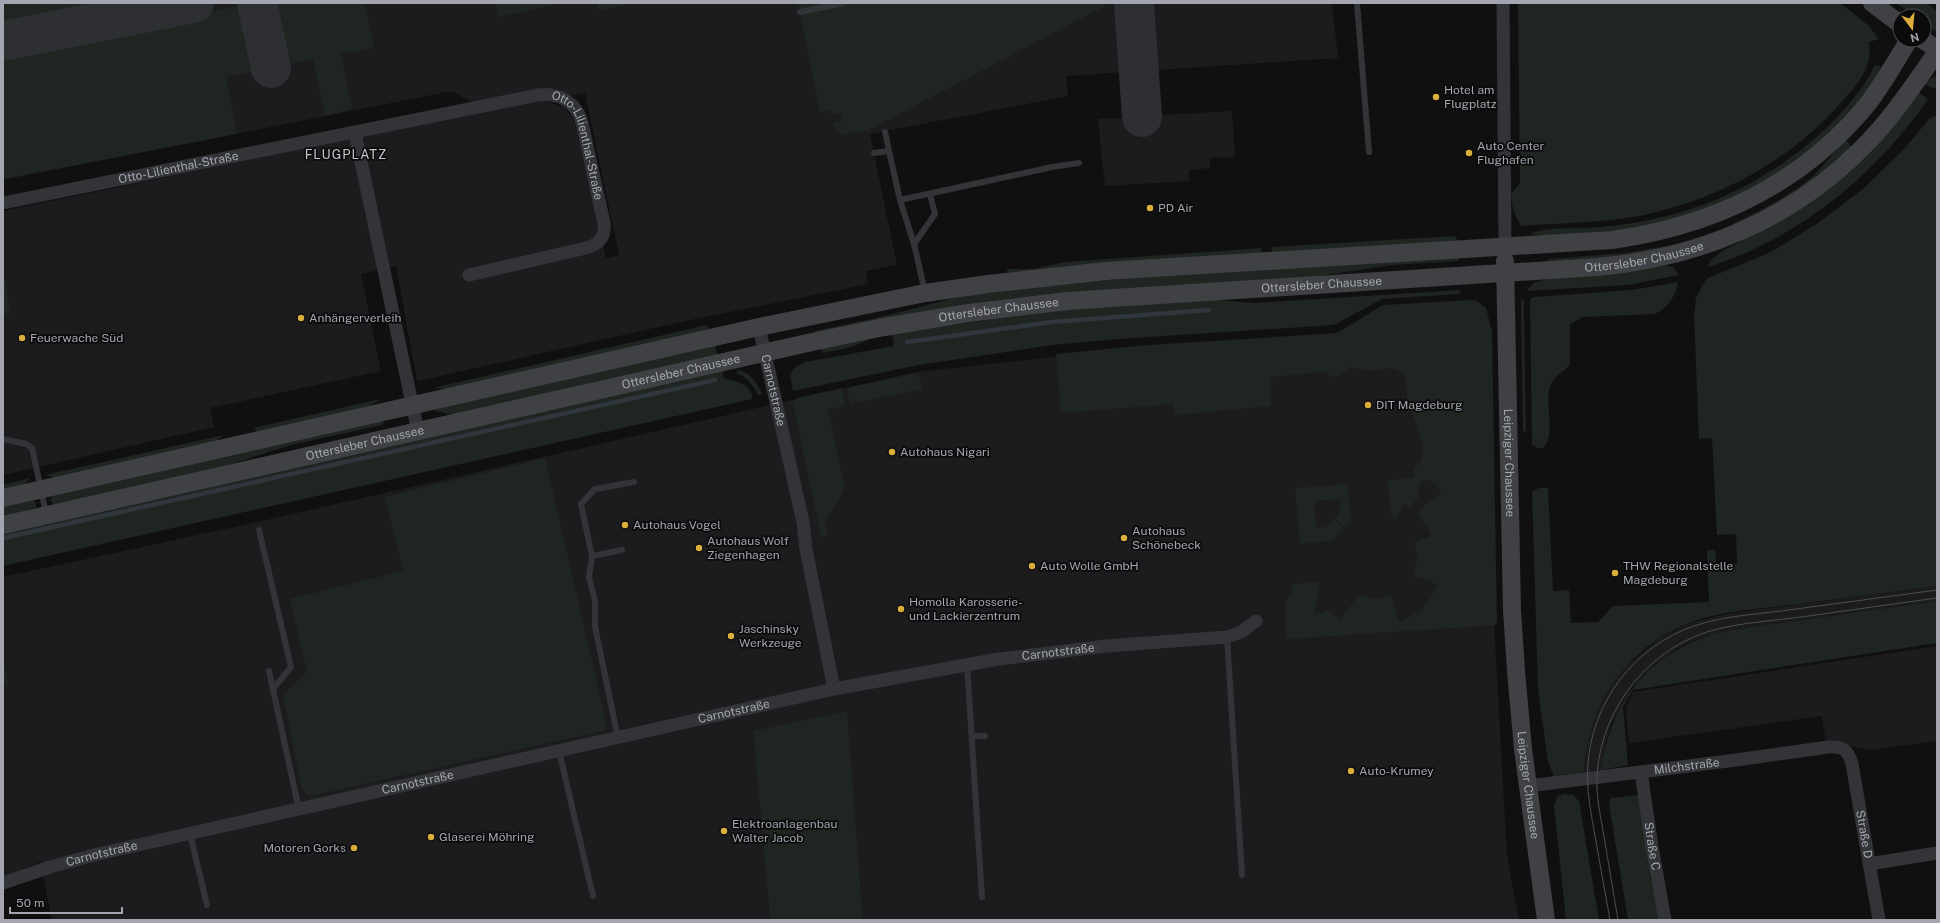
<svg xmlns="http://www.w3.org/2000/svg" width="1940" height="923" viewBox="0 0 1940 923" font-family="'Public Sans',sans-serif">
<style>
.built{fill:#1c1c1e;fill-rule:evenodd}
.green{fill:#1f2520}
.lines{fill:none;stroke-linecap:round;stroke-linejoin:round}
.stream{stroke:#2f363c;stroke-width:4.5}
.taxiway{stroke:#2e2f32;stroke-width:40}
.lane{stroke:#333438;stroke-width:6}
.street{stroke:#333438;stroke-width:13}
.secondary{stroke:#404145;stroke-width:18}
.tram{stroke:#4d4e52;stroke-width:1}
.poi-dot{fill:#dbae3e;stroke:#0b0b0c;stroke-width:1.5}
.labels{text-anchor:middle;stroke-width:3.5;stroke-linejoin:round;paint-order:stroke}
.poi-label{font-size:12px;fill:#a3a6b0;stroke:#0b0b0c;text-anchor:start}
.street-label{font-size:12px;fill:#a3a6b0;stroke:#0b0b0c}
.neighbourhood-label{font-size:13px;letter-spacing:1px;fill:#c3c5cd;stroke:#0b0b0c}
</style>
<rect width="100%" height="100%" fill="#101011"/>
<!-- built -->
<g class="built">
<path d="M3 3H1332L1338 58 1066 76 1068 96 870 134 897 265 866 271 868 284 690 320 417 381 396 266 361 274 381 371 210 408 214 427 3 475V211L488 111 452 91 3 180ZM585 93 619 255 606 258 575 124 570 114 563 107 545 101Z"/>
<path d="M1232 111 1235 157 1210 158V168L1189 170V181L1105 186 1098 119Z"/>
<path d="M1385 307 1494 623 1507 856 1519 920H863L846 711 753 732 770 920H52L40 862 3 877V684L8 682 3 657V577L244 525 916 372 1141 347 1340 337Z"/>
<path d="M1937 586V601L1730 630 1700 638 1680 647 1654 665 1632 688 1611 724 1606 743 1601 770 1584 772 1587 745 1592 725 1605 694 1624 668 1660 638 1690 623 1726 614Z"/>
<path d="M1937 646V741L1870 750 1826 742 1822 716 1629 743 1626 708 1633 692Z"/>
</g>
<!-- green -->
<g class="green">
<path d="M3 3H135L3 29Z"/>
<path d="M254 3H365L374 48 341 54 352 109 325 116 313 59 226 77 237 134 3 179V52Z"/>
<path d="M496 3H552V5L499 17Z"/>
<path d="M597 3H626V4L599 11Z"/>
<path d="M798 3H1111L869 130 841 135 839 131 834 132 833 123 842 121 841 113 831 115 830 110 820 112Z"/>
<path d="M1518 3H1840L1868 25 1879 39 1869 42C1874 68 1855 87 1839 105 1787 163 1715 201 1639 216 1600 223 1560 223 1521 226L1513 210 1511 194 1520 183Z"/>
<path d="M1896 3H1926L1937 11V32L1924 23V16H1915Z"/>
<path d="M1877 65 1881 67 1872 85 1850 112 1814 147 1776 175 1707 210 1634 229 1544 236 1531 234C1545 226 1572 229 1588 228 1605 227 1622 225 1639 222 1718 209 1797 165 1849 104 1858 92 1868 81 1874 66Z"/>
<path d="M1933 77H1937V87L1934 89 1924 83Z"/>
<path d="M1918 92 1928 99 1924 105C1870 180 1796 239 1708 267L1711 260 1724 250 1773 225Z"/>
<path d="M1937 116V586C1891 592 1845 598 1799 604 1763 609 1723 610 1689 623 1625 649 1588 703 1584 772L1554 776 1548 762 1538 690 1532 492 1539 488H1548L1553 591 1569 590 1571 623 1598 622 1613 606 1709 602 1707 550H1715L1716 565 1737 564 1736 534 1717 535 1712 438 1699 439 1694 315 1696 298 1706 279 1771 252 1818 223 1864 188 1905 148 1930 118Z"/>
<path d="M1846 139 1852 148 1798 192 1731 227 1734 223C1761 210 1790 196 1813 176 1825 165 1834 151 1846 139Z"/>
<path d="M1455 236 1458 241 1272 253 1271 247Z"/>
<path d="M1666 246 1668 247 1626 257 1548 261 1550 259 1624 253Z"/>
<path d="M1262 248 1261 253 1008 274 1007 269H1033L1065 262Z"/>
<path d="M1459 257V261L1393 265 1312 277 1096 291 815 335V331L881 317 958 297 1063 283Z"/>
<path d="M1666 265 1674 268 1679 275 1628 285 1526 291 1534 283 1546 279 1635 271Z"/>
<path d="M3 270 11 313 3 314Z"/>
<path d="M1678 282C1677 295 1667 308 1655 314L1583 317 1570 324V364C1564 373 1553 375 1550 387 1544 405 1557 436 1543 448H1538L1532 445 1530 299 1534 297 1631 290Z"/>
<path d="M1461 290 1459 294 1382 299 1334 325 1118 339 1053 345 919 365 793 391 790 376 793 369 805 362 894 346 892 334 1058 310 1205 299 1255 303Z"/>
<path d="M1524 299V317L1526 435 1523 429 1521 308V300Z"/>
<path d="M1471 300 1477 301 1486 308 1492 331 1497 625 1286 639 1285 603 1293 593 1292 584 1320 582 1315 615 1328 610 1341 620 1358 595 1374 599 1391 596 1399 622 1422 610 1439 585 1413 576 1417 561 1415 542 1431 536 1427 527 1417 514 1427 501C1434 501 1437 497 1441 491 1436 484 1432 480 1424 480L1418 489 1419 496 1410 509 1404 504 1395 519 1391 516 1388 480 1414 478V467C1435 458 1412 417 1408 402 1405 392 1410 381 1401 373 1392 365 1384 370 1375 371 1366 371 1356 367 1347 367V372H1341V376L1329 377 1328 371 1270 377 1271 406 1175 415 1173 404 1061 413 1056 354 1148 345 1337 333 1383 305Z"/>
<path d="M707 325 709 331 444 389 433 388Z"/>
<path d="M865 339 866 341 848 348 823 353 821 348Z"/>
<path d="M715 346 718 356 453 415 435 411V409Z"/>
<path d="M722 370 724 379C735 380 753 385 752 399L3 566V533Z"/>
<path d="M737 370C750 372 757 382 762 394L758 395C753 385 748 378 737 373Z"/>
<path d="M918 373 922 389 850 404 847 388Z"/>
<path d="M842 388 845 405 828 410 845 488 825 523 828 535 821 537 793 403 797 398Z"/>
<path d="M381 399 364 409 259 432 253 428Z"/>
<path d="M382 421 384 423 382 425 291 445 221 467 54 505 50 500 53 495Z"/>
<path d="M224 435 214 443 56 478 45 475Z"/>
<path d="M545 458 605 717 606 730 311 796 307 795 301 787 283 694 307 672 290 599 403 571 385 497Z"/>
<path d="M30 478 24 485 3 490V485Z"/>
<path d="M1348 484 1351 520 1345 527 1335 519 1340 511 1341 499 1314 501 1316 528 1325 527 1334 520 1344 529 1333 540 1300 544 1295 488Z"/>
<path d="M32 500 36 503V508L3 517V506Z"/>
<path d="M1937 601V643L1633 690 1623 707 1628 765 1601 770C1612 694 1655 647 1730 630Z"/>
<path d="M3 657 8 682 3 684Z"/>
<path d="M847 711 863 920H770L753 731Z"/>
<path d="M1564 794 1573 795 1579 801 1599 920H1566L1554 806 1557 797Z"/>
<path d="M1639 795 1650 876 1659 920H1628L1609 804 1611 798Z"/>
</g>
<g class="lines">
<!-- stream -->
<g class="stream">
<path d="M907 342 1052 322 1209 310"/>
<path d="M3 538 715 380"/>
</g>
<!-- taxiway -->
<g class="taxiway">
<path d="M257 3 271 68"/>
<path d="M1134 3 1142 117"/>
<path d="M3 41 194 3"/>
</g>
<!-- lane -->
<g class="lane">
<path d="M1357 3 1369 152"/>
<path d="M800 12 844 3"/>
<path d="M885 132 889 151"/>
<path d="M874 153 889 151 900 200 914 244 925 292"/>
<path d="M900 200 1052 167 1079 163"/>
<path d="M914 244 935 214 930 194"/>
<path d="M3 439 26 444 32 448 46 513"/>
<path d="M259 530 291 667 273 689"/>
<path d="M622 550 592 556 581 504 595 489 634 482"/>
<path d="M592 556 589 577 595 601V627L618 738"/>
<path d="M1227 637 1242 875"/>
<path d="M967 665 982 897"/>
<path d="M269 671 299 810"/>
<path d="M972 736H985"/>
<path d="M559 751 593 896"/>
<path d="M190 834 207 905"/>
</g>
<!-- street -->
<g class="street">
<path d="M1503 3 1505 246"/>
<path d="M355 133 418 432"/>
<path id="s1" d="M3 203 538 95C558 92 577 102 582 123L604 223C606 237 599 244 586 248L469 275"/>
<path id="s2" d="M759 327 803 522 806 549 834 689"/>
<path id="s3" d="M1641 772 1652 847 1665 920"/>
<path id="s4" d="M1528 786 1736 760 1828 747C1843 746 1848 750 1852 764L1879 920"/>
<path d="M1869 864 1937 853"/>
<path id="s5" d="M3 883 50 867 98 854 834 689 999 659 1106 646 1227 637 1241 632 1256 621"/>
</g>
<!-- secondary -->
<g class="secondary">
<path d="M1872 3 1900 24"/>
<path d="M1923 40 1937 49"/>
<path id="s6" d="M1505 261 1512 610 1516 671 1523 749 1546 920"/>
<path d="M3 498 759 327 925 293 988 284 1106 271 1612 240C1712 226 1800 185 1866 106 1882 86 1895 62 1909 40"/>
<path id="s7" d="M3 525 812 342 884 327 969 313 1067 301 1597 267C1697 258 1789 221 1860 150 1890 121 1913 86 1937 52"/>
</g>
<!-- tram -->
<g class="tram">
<path d="M1610 920C1605 892 1600 864 1595 836 1591 813 1586 789 1588 764 1592 702 1635 646 1694 626 1726 615 1763 614 1796 609 1843 603 1890 596 1937 590"/>
<path d="M1618 920C1613 890 1608 860 1603 831 1600 813 1596 795 1597 777 1600 712 1645 652 1707 632 1739 622 1775 621 1808 616 1851 610 1894 604 1937 598"/>
</g>
</g>
<!-- markers -->
<g class="poi-dot">
<circle cx="1436" cy="97" r="4"/>
<circle cx="1469" cy="153" r="4"/>
<circle cx="1150" cy="208" r="4"/>
<circle cx="301" cy="318" r="4"/>
<circle cx="22" cy="338" r="4"/>
<circle cx="1368" cy="405" r="4"/>
<circle cx="892" cy="452" r="4"/>
<circle cx="625" cy="525" r="4"/>
<circle cx="1124" cy="538" r="4"/>
<circle cx="699" cy="548" r="4"/>
<circle cx="1032" cy="566" r="4"/>
<circle cx="1615" cy="573" r="4"/>
<circle cx="901" cy="609" r="4"/>
<circle cx="731" cy="636" r="4"/>
<circle cx="1351" cy="771" r="4"/>
<circle cx="724" cy="831" r="4"/>
<circle cx="431" cy="837" r="4"/>
<circle cx="354" cy="848" r="4"/>
</g>
<g class="labels">
<!-- poi labels -->
<g class="poi-label">
<text x="1444" y="94">Hotel am<tspan x="1444" dy="14">Flugplatz</tspan></text>
<text x="1477" y="150">Auto Center<tspan x="1477" dy="14">Flughafen</tspan></text>
<text x="1158" y="212">PD Air</text>
<text x="309" y="322">Anhängerverleih</text>
<text x="30" y="342">Feuerwache Süd</text>
<text x="1376" y="409">DIT Magdeburg</text>
<text x="900" y="456">Autohaus Nigari</text>
<text x="633" y="529">Autohaus Vogel</text>
<text x="1132" y="535">Autohaus<tspan x="1132" dy="14">Schönebeck</tspan></text>
<text x="707" y="545">Autohaus Wolf<tspan x="707" dy="14">Ziegenhagen</tspan></text>
<text x="1040" y="570">Auto Wolle GmbH</text>
<text x="1623" y="570">THW Regionalstelle<tspan x="1623" dy="14">Magdeburg</tspan></text>
<text x="909" y="606">Homolla Karosserie-<tspan x="909" dy="14">und Lackierzentrum</tspan></text>
<text x="739" y="633">Jaschinsky<tspan x="739" dy="14">Werkzeuge</tspan></text>
<text x="1359" y="775">Auto-Krumey</text>
<text x="732" y="828">Elektroanlagenbau<tspan x="732" dy="14">Walter Jacob</tspan></text>
<text x="439" y="841">Glaserei Möhring</text>
<text x="346" y="852" text-anchor="end">Motoren Gorks</text>
</g>
<!-- street labels -->
<g class="street-label">
<text dy="4" stroke="none"><textPath href="#s1" startOffset="621">Otto-Lilienthal-Straße</textPath></text>
<text dy="4" stroke="none"><textPath href="#s1" startOffset="179">Otto-Lilienthal-Straße</textPath></text>
<text dy="4" stroke="none"><textPath href="#s7" startOffset="1667">Ottersleber Chaussee</textPath></text>
<text dy="4" stroke="none"><textPath href="#s7" startOffset="1343">Ottersleber Chaussee</textPath></text>
<text dy="4" stroke="none"><textPath href="#s7" startOffset="1019">Ottersleber Chaussee</textPath></text>
<text dy="4" stroke="none"><textPath href="#s7" startOffset="695">Ottersleber Chaussee</textPath></text>
<text dy="4" stroke="none"><textPath href="#s2" startOffset="65">Carnotstraße</textPath></text>
<text dy="4" stroke="none"><textPath href="#s7" startOffset="371">Ottersleber Chaussee</textPath></text>
<text dy="4" stroke="none"><textPath href="#s6" startOffset="202">Leipziger Chaussee</textPath></text>
<text dy="4" stroke="none"><textPath href="#s5" startOffset="1081">Carnotstraße</textPath></text>
<text dy="4" stroke="none"><textPath href="#s5" startOffset="751">Carnotstraße</textPath></text>
<text dy="4" stroke="none"><textPath href="#s4" startOffset="160">Milchstraße</textPath></text>
<text dy="4" stroke="none"><textPath href="#s5" startOffset="427">Carnotstraße</textPath></text>
<text dy="4" stroke="none"><textPath href="#s6" startOffset="525">Leipziger Chaussee</textPath></text>
<text dy="4" stroke="none"><textPath href="#s4" startOffset="407">Straße D</textPath></text>
<text dy="4" stroke="none"><textPath href="#s3" startOffset="75">Straße C</textPath></text>
<text dy="4" stroke="none"><textPath href="#s5" startOffset="103">Carnotstraße</textPath></text>
</g>
<!-- neighbourhood labels -->
<g class="neighbourhood-label">
<text x="346" y="159">FLUGPLATZ</text>
</g>
</g>
<!-- border -->
<rect width="1940" height="923" fill="none" stroke="#a3a6b0" stroke-width="8"/>
<!-- north arrow -->
<g transform="translate(1912 28) rotate(164)"><circle r="19" fill="#0b0b0c" stroke="#48494e"/>
<path d="M0-3L7 15L0 10L-7 15Z" fill="#dbae3e"/>
<text y="-6" font-size="11" font-weight="bold" text-anchor="middle" fill="#a3a6b0">N</text>
</g>
<!-- scale -->
<path d="M10 907v6h112v-6" fill="none" stroke="#a3a6b0" stroke-width="2"/>
<text x="16" y="907" font-size="12" fill="#a3a6b0" stroke="#0b0b0c" stroke-width="3" paint-order="stroke">50 m</text>
</svg>
